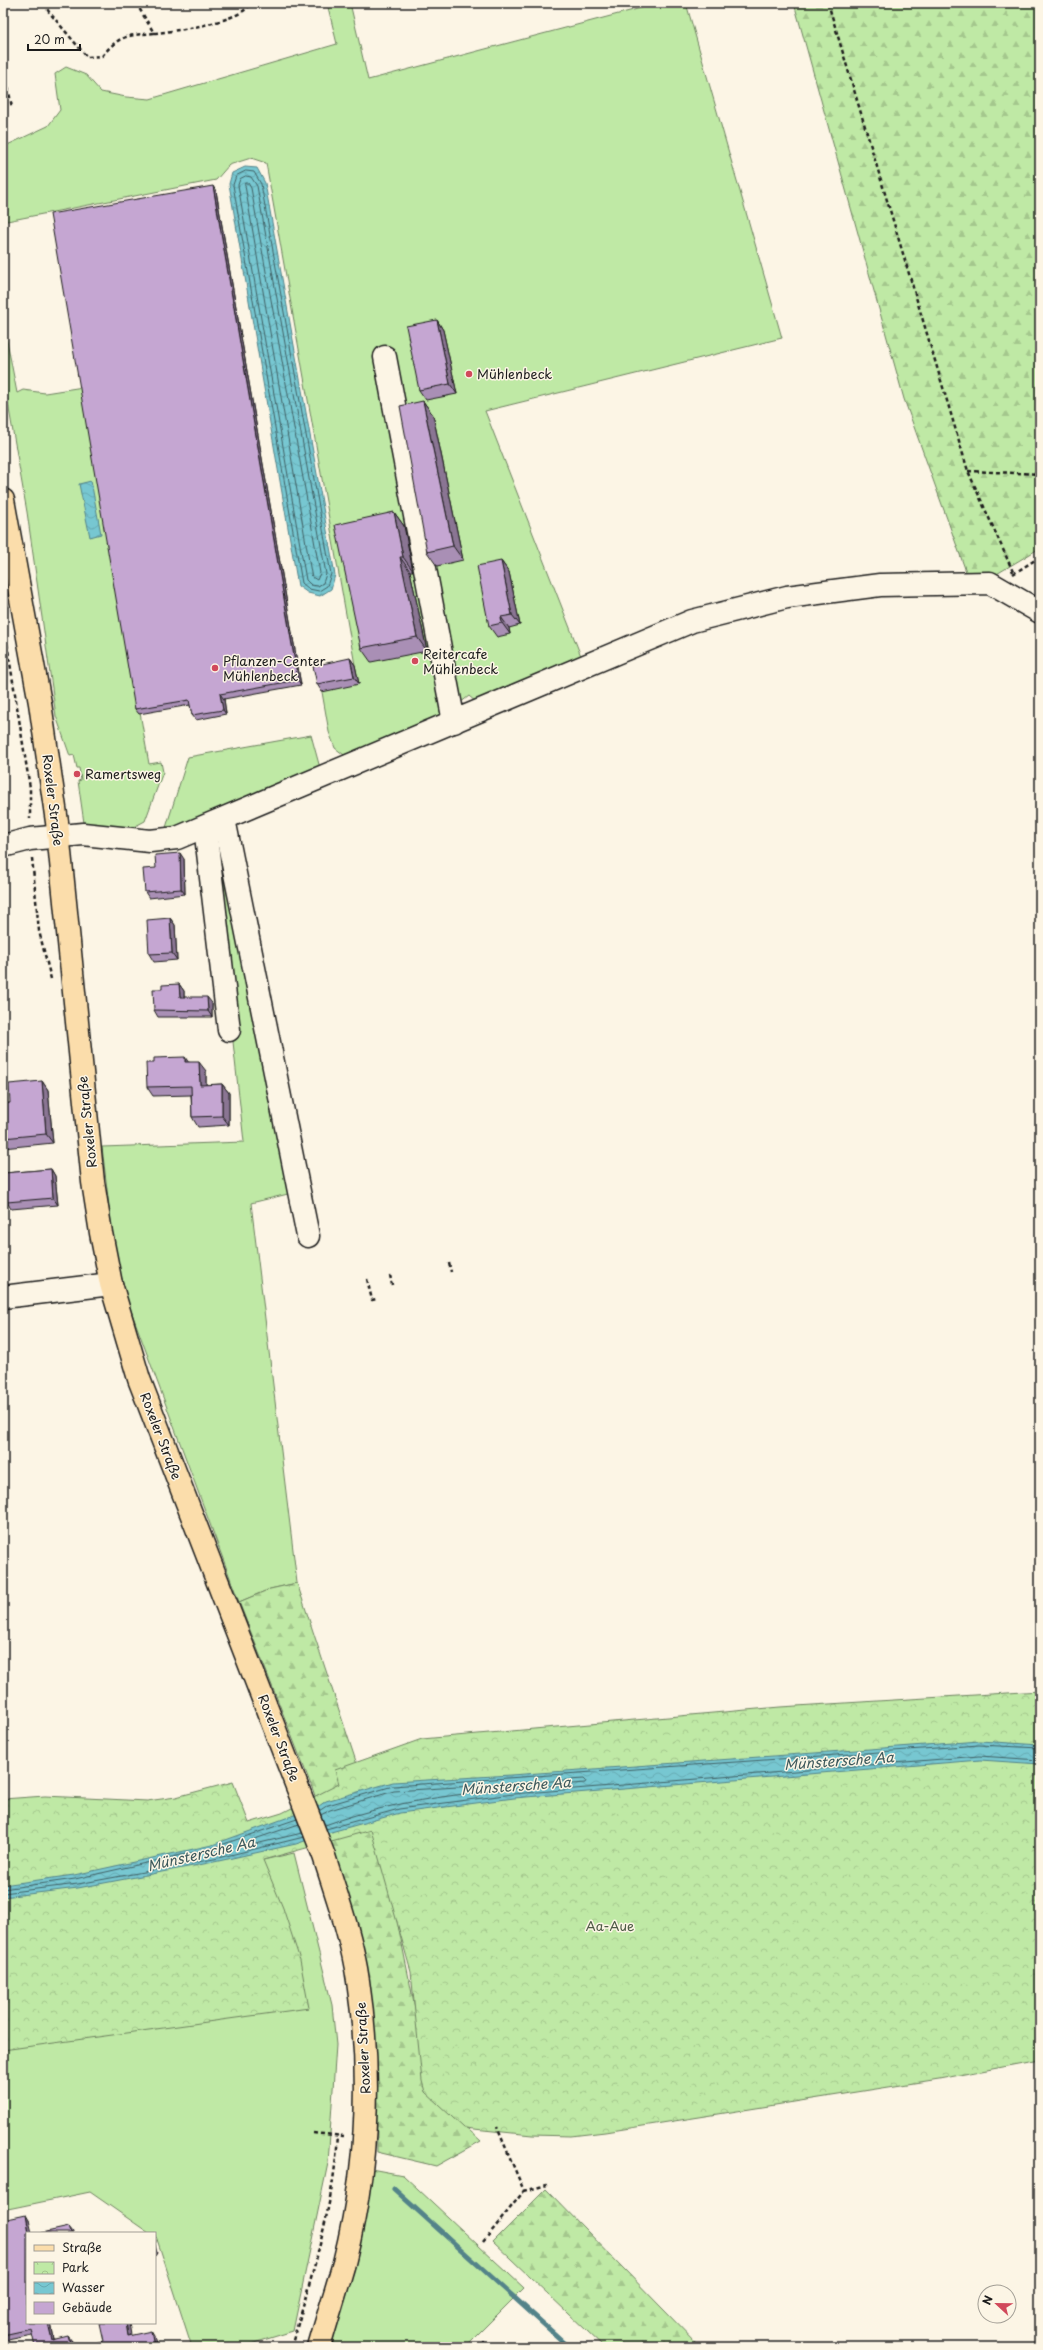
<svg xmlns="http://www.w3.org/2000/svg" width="1043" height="2350" viewBox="0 0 1043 2350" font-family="'Playpen Sans',sans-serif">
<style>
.green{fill:#bfe9a5;stroke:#6e8260}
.forest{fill:url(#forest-firs);stroke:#6e8260}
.park{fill:url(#park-crowns);stroke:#6e8260}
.water{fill:url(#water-waves);stroke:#538389}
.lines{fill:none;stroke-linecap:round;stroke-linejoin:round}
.shore{stroke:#406064;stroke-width:1}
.stream{stroke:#538389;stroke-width:5}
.minor-casing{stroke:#1c1c1c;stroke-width:25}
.major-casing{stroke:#1c1c1c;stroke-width:25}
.path{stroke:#1c1c1c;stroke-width:2.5;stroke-dasharray:4 3;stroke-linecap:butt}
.minor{stroke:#fcf5e5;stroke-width:22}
.major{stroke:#fbddab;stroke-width:22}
.wall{fill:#a98fb5;stroke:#1c1c1c}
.shaded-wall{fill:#8a7493;stroke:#1c1c1c}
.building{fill:#c5a6d2;stroke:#1c1c1c}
.poi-dot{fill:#d1495b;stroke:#fcf5e5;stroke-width:1.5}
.labels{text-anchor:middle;stroke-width:3;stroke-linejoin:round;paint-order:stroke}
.poi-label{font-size:13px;fill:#1c1c1c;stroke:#fcf5e5;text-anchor:start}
.street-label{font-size:13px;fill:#1c1c1c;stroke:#fcf5e5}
.park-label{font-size:13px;fill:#4d5a45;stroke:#fcf5e5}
.water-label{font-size:14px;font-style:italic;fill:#3c585b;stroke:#fcf5e5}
</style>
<defs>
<pattern id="forest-firs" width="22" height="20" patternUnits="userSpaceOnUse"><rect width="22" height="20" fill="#bfe9a5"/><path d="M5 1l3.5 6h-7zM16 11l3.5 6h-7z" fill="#a4c78d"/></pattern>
<pattern id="park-crowns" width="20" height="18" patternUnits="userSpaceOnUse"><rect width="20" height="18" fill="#bfe9a5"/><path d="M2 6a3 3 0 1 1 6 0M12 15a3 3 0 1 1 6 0" fill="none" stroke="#a4c78d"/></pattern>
<pattern id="water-waves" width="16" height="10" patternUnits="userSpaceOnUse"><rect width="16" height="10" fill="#77c7d1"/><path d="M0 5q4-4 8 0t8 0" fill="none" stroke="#66aab3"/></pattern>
</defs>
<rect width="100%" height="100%" fill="#fcf5e5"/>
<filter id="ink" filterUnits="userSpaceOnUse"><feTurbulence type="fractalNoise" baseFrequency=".025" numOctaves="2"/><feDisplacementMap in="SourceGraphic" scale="8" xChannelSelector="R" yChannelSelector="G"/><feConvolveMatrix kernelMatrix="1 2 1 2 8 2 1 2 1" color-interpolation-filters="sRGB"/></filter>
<g filter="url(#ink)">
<!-- green -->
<g class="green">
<path d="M327 3H350L368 80 660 3H686L782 338 485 411 581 656 477 703 469 696 442 717 348 758 335 748 329 732 322 692 355 665 266 163 251 158 229 165 216 180 7 221 3 216V147L48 126 60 110 55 74 66 67 86 75 101 92 126 97 150 99 337 44Z"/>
<path d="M3 320 17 393 23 390 45 393 83 387 149 764 161 762 163 772 145 821 128 830 84 823 78 781 81 780 79 768H77L74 755 70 756 56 716 27 512 3 375Z"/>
<path d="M311 735 320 768 164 834 188 757Z"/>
<path d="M219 829 288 1194 251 1203 297 1583 270 1589 239 1602 117 1273 102 1147 244 1142 210 832Z"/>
<path d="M294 1853 332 2005 336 2045 328 2163 293 2331 241 2347H192L155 2233H149L90 2192 3 2210V1912L184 1878Z"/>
<path d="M371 2169 403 2175 524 2288 465 2347H327Z"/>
</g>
<!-- forest -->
<g class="forest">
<path d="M794 3H1040V548L995 575 968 577 904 399Z"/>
<path d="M297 1583 379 1831 433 2097 481 2141 436 2166 377 2152 376 2046 345 1885 313 1790 239 1602 270 1589Z"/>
<path d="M546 2189 700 2347H604L493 2242Z"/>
</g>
<!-- park -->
<path class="park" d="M1040 1691V2060L939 2079 605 2132 571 2136 532 2135 464 2128 425 2092 422 2081 411 1972 371 1830 263 1860 283 1908 300 1960 309 2008 3 2050V1799L45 1796 147 1801 176 1797 233 1782 249 1823 282 1813 339 1784 335 1770 422 1739 780 1707Z"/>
<!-- water -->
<g class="water">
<path d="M245 167 257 168 265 183 335 575 331 589 320 596 308 593 298 586 229 184 232 173Z"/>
<path d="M91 481 101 534 90 537 79 484Z"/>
<path d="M980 1741 1040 1745V1764L980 1760 514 1798 400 1813 331 1832 296 1844 214 1862 78 1888 3 1897V1885L74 1875 212 1845 319 1806 326 1801 393 1782 511 1775Z"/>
</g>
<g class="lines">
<!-- shore -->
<g class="shore">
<path d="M246 171 254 172 261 184 331 574 327 586 319 591 309 589 302 583 233 185 236 176Z"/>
<path d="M246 176 251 177 257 186 326 574 323 583 318 586 311 585 306 580 238 185 240 179Z"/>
<path d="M245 183H248L251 188 320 573 317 580 312 577Z"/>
<path d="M319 1811 328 1805 393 1786 979 1745 1040 1748"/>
<path d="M321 1815 330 1810 394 1791 584 1779 586 1781 585 1783C498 1790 407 1795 325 1825"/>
<path d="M299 1824 246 1842 244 1845 247 1846 302 1833"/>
<path d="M326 1829 399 1809 513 1794 979 1756 1040 1760"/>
<path d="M3 1889 75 1879 212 1848 297 1819"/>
<path d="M3 1893 78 1884 214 1859 304 1837"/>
</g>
<!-- stream -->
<path class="stream" d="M394 2189 569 2347"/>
<!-- minor casing -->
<g class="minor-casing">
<g id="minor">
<path d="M385 357 454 722"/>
<path d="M224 819 308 1236"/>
<path d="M205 827 229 1030"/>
<path d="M3 846 30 839 83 834 150 841 177 838 692 621 787 597 880 585 990 583 1040 612"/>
<path d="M3 1297 111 1284"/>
</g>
</g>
<!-- major casing -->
<g class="major-casing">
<path id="major" d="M3 500 40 703 57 822 93 1182 101 1233 111 1284 139 1379 324 1856C337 1897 352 1938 358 1981 372 2075 367 2171 344 2263 336 2291 327 2319 319 2347"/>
</g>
<!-- path -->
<g class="path">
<path d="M44 3 49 12 87 57 102 56C121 34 126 36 154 33"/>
<path d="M136 3 154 33C171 32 246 21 250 3"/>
<path d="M828 3 968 471 1014 574"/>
<path d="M3 60 12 108"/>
<path d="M968 471 1040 474"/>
<path d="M1013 574 1040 557"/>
<path d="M7 644 30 788V819"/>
<path d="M32 858 39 931 51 979"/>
<path d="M449 1263 451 1272"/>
<path d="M390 1275 392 1285"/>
<path d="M367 1279 372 1300 376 1299"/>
<path d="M313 2133 344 2136"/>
<path d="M524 2191 547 2185"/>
<path d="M483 2242 524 2191 497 2127"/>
<path d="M291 2347C312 2277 333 2208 338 2135"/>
</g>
<!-- minor -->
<use href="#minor" class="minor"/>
<!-- major -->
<use href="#major" class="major"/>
</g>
<!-- wall -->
<g class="wall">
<path d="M216 191 301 685 224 699 226 714 196 720 192 715 190 705 139 714 135 709Z"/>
<path d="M437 320 443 330 457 394 426 400 419 390Z"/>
<path d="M423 401 433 415 463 560 437 566 427 552Z"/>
<path d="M394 512 404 526 413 571H410L427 651 371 662 361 648Z"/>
<path d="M501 561 509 572 520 625 509 628 510 634 497 637 489 626Z"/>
<path d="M350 658 355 665 359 684 322 692 317 684Z"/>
<path d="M184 859 185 894 149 898 145 892 156 868Z"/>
<path d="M170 918 175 925 177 960 154 962 149 954Z"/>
<path d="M179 984 184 991V997L212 1003V1017H158L154 1010 162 989Z"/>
<path d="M189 1062 206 1071V1085L222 1084 229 1093V1125L198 1127 192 1117 191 1095 153 1096 147 1087Z"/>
<path d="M42 1081 48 1090 53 1143 3 1148 5 1173 51 1169 55 1176 58 1205 11 1209 7 1202 5 1181H3V1104L10 1103Z"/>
<path d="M3 2220H29L27 2323H51L54 2339 72 2341 73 2347 32 2335 3 2341Z"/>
</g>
<!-- shaded-wall -->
<g class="shaded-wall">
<path d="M213 186 216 191 301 685 298 680Z"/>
<path d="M437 320 443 330 457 394 450 384Z"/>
<path d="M423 401 433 415 463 560 453 546Z"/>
<path d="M394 512 404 526 413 571 403 557Z"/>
<path d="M400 557 410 571 427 651 417 637Z"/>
<path d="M501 561 509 572 520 625 512 615Z"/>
<path d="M501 617 509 628 510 634 502 623Z"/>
<path d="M350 658 355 665 359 684 354 677Z"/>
<path d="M220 694 224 699 226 714 223 710Z"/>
<path d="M180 853 184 859 185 894 181 889Z"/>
<path d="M170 918 175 925 177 960 172 953Z"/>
<path d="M179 984 184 991V1004L180 997Z"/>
<path d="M207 997 212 1003V1017L208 1011Z"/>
<path d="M185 1057 191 1066 185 1062Z"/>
<path d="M199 1062 206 1071V1094L200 1085Z"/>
<path d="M42 1081 48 1090 53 1143 46 1134Z"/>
<path d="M222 1084 229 1093V1125L222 1116Z"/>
<path d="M3 1147 6 1181 3 1176Z"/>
<path d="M51 1169 55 1176 58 1205 53 1198Z"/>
<path d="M26 2215 29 2220 32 2233H29Z"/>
<path d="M69 2227 73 2232V2233H71Z"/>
<path d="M155 2245 157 2253 155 2256Z"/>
<path d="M48 2323H51L55 2345 52 2340Z"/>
<path d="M126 2323H129L132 2341 128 2336Z"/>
<path d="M151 2331 154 2336 157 2347H154Z"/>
<path d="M68 2336 72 2341 73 2347H71Z"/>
</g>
<!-- building -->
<g class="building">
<path d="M213 186 298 680 220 694 223 710 192 715 189 700 135 709 50 214Z"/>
<path d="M437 320 450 384 419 390 406 326Z"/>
<path d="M423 401 453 546 427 552 400 406Z"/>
<path d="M394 512 403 557H400L417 637 361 648 335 525Z"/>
<path d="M501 561 512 615 501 617 502 623 489 626 477 566Z"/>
<path d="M350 658 354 677 317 684 313 666Z"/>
<path d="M180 853 181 889 145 892 143 869 156 868 155 855Z"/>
<path d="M170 918 172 953 149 954 147 920Z"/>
<path d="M179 984 180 997H207L208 1011 154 1010 153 989H162V985Z"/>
<path d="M185 1057V1062H199L200 1085 222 1084V1116L192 1117 191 1086 147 1087 146 1063H154V1058Z"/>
<path d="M42 1081 46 1134 3 1138V1104L10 1103 9 1084Z"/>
<path d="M51 1169 53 1198 7 1202 4 1173Z"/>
<path d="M26 2215 29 2233H27V2323H48L52 2340 68 2336 71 2347H35L31 2329 3 2335V2220Z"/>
<path d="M69 2227 71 2233H42Z"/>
<path d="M99 2323H126L128 2336 151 2331 154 2347H77L103 2341Z"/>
<path d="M484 2341 490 2347H478Z"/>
</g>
</g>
<!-- markers -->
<g class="poi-dot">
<circle cx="469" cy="374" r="4"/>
<circle cx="415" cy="661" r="4"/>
<circle cx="215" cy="668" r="4"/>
<circle cx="77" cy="774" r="4"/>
</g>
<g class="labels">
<!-- poi labels -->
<g class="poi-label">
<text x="477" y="379">Mühlenbeck</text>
<text x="423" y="659">Reitercafe<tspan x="423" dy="15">Mühlenbeck</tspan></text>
<text x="223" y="666">Pflanzen-Center<tspan x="223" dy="15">Mühlenbeck</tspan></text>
<text x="85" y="779">Ramertsweg</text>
</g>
<!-- street labels -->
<g class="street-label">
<text transform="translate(53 800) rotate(83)" y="5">Roxeler Straße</text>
<text transform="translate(87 1122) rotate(-96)" y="5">Roxeler Straße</text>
<text transform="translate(161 1436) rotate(69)" y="5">Roxeler Straße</text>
<text transform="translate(279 1738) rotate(69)" y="5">Roxeler Straße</text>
<text transform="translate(363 2048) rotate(-93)" y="5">Roxeler Straße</text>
</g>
<!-- park labels -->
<g class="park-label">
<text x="610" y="1931">Aa-Aue</text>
</g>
<!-- water labels -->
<g class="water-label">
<text transform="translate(839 1761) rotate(-4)" y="5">Münstersche Aa</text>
<text transform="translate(516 1786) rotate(-4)" y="5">Münstersche Aa</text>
<text transform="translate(201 1854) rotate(-13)" y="5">Münstersche Aa</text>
</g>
</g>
<!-- margin -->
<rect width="1043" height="2350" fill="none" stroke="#fcf5e5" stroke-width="16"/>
<rect x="8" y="8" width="1027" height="2334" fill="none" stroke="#1c1c1c" stroke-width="1.5" filter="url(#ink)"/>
<!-- legend -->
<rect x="26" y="2232" width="130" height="92" fill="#fcf5e5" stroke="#a29e95"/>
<rect x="34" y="2245" width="20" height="6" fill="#fbddab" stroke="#a29e95"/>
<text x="62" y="2252" font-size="12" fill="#1c1c1c">Straße</text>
<rect x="34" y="2262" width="20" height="12" fill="url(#park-crowns)" stroke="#a29e95"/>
<text x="62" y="2272" font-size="12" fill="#1c1c1c">Park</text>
<rect x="34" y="2282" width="20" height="12" fill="url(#water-waves)" stroke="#a29e95"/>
<text x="62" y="2292" font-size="12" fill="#1c1c1c">Wasser</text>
<rect x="34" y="2302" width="20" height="12" fill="#c5a6d2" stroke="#a29e95"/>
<text x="62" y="2312" font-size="12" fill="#1c1c1c">Gebäude</text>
<!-- north arrow -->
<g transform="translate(997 2304) rotate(292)"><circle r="19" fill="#fcf5e5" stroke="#a29e95"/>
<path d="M0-3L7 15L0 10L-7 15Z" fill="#d1495b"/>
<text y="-6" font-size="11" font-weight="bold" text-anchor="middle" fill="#1c1c1c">N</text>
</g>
<!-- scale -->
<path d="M28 44v6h52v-6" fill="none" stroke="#1c1c1c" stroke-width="2"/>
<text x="34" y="44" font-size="12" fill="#1c1c1c" stroke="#fcf5e5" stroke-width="3" paint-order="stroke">20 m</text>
</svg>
